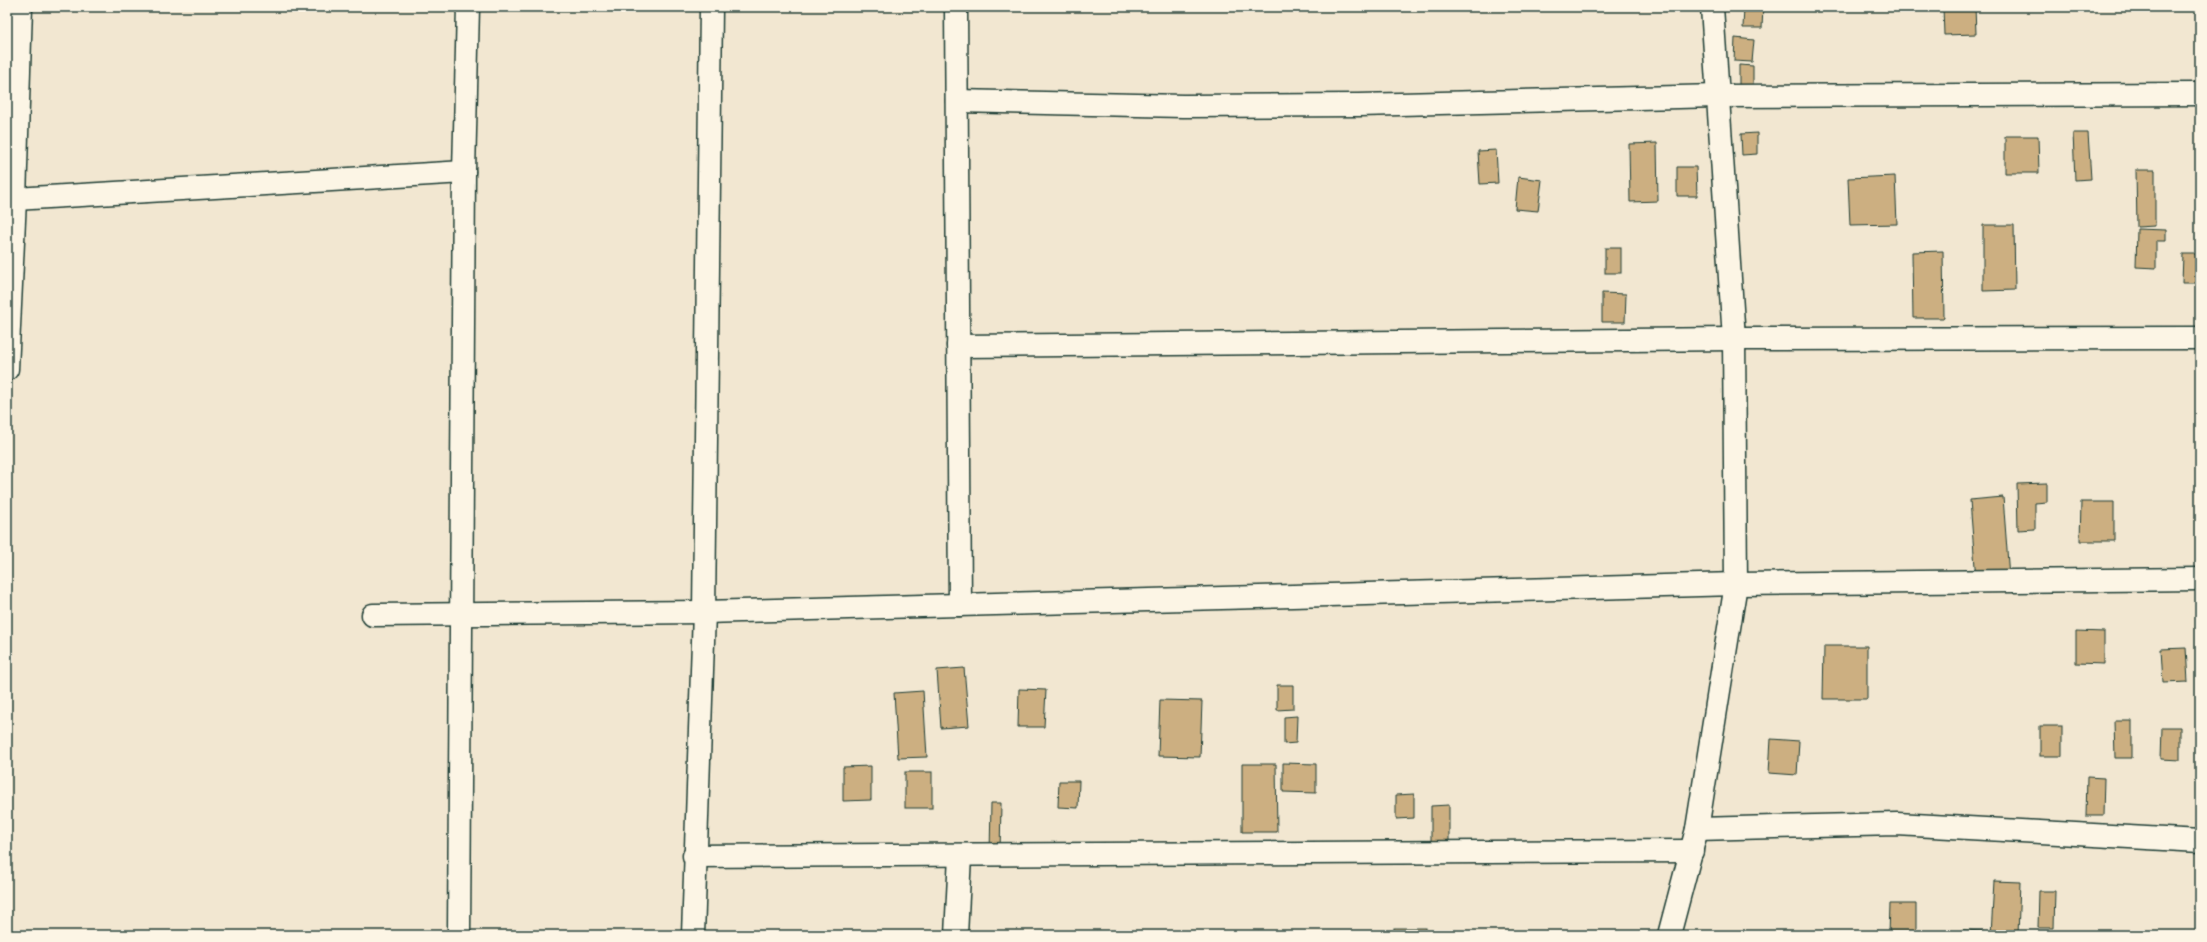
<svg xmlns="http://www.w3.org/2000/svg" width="2207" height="942" viewBox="0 0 2207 942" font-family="'Playpen Sans',sans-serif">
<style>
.building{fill:#ccaf81;stroke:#1f3d34}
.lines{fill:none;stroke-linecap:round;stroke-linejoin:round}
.street-casing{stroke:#1f3d34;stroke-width:25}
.street{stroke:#fcf5e5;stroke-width:22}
</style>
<rect width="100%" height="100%" fill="#f2e7d1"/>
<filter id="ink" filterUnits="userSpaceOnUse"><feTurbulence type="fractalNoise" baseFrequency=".025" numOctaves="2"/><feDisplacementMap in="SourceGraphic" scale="8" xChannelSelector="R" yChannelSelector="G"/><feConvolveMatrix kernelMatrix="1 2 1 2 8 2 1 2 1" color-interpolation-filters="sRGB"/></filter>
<g filter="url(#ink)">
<!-- building -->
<g class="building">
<path d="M1744 7H1763L1762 28H1743Z"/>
<path d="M1943 7H1975L1976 34 1944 35Z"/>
<path d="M1735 38 1754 40 1752 62 1734 61Z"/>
<path d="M1739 65 1753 66V91L1739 90Z"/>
<path d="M1757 133V154L1742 155 1741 134Z"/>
<path d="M2073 133H2088L2091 179 2075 180Z"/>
<path d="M2005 136H2038L2039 173H2005Z"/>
<path d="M1657 143 1658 201 1630 202 1629 144Z"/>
<path d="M1496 150 1498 183 1480 184 1478 151Z"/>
<path d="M1677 167H1696L1697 196H1677Z"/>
<path d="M2136 170H2155V226L2137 227Z"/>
<path d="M1895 176 1897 224 1850 225 1848 178Z"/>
<path d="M1518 177 1542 180 1538 211 1515 209Z"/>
<path d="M1983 225H2014L2015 290 1983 291Z"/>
<path d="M2137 229 2166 230V241H2156V268L2136 267Z"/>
<rect x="1605" y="248" width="16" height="25"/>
<path d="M1943 251 1944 318H1913L1912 252Z"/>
<path d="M2183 254H2200V283H2182Z"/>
<path d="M1602 293 1626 294 1625 322H1602Z"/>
<path d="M2047 483V502L2035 503V529L2018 530 2017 484Z"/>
<path d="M2003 497 2009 577 1976 580 1970 500Z"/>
<path d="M2081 502H2114V541H2080Z"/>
<path d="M2076 631 2104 632V664L2076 663Z"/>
<path d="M1824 646H1867V699H1823Z"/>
<path d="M2186 648 2188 682 2163 683 2161 649Z"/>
<path d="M964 668 969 726 941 728 937 670Z"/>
<path d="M1277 685H1293V709L1277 710Z"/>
<path d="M1019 689 1046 690 1044 727H1018Z"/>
<path d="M923 691 927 757 898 758 894 693Z"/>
<path d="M1160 700 1202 701 1200 757 1158 756Z"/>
<path d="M1297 716 1296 743 1284 744V717Z"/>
<path d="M2114 721H2132V758H2115Z"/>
<rect x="2040" y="726" width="22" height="30"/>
<path d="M2162 727H2180V760L2161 759Z"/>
<path d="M1771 739 1799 741 1797 775 1769 773Z"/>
<path d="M1283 763 1316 764V793L1283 792Z"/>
<path d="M1242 764H1276L1277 832H1242Z"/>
<path d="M871 766V800L843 801V767Z"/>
<rect x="905" y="772" width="27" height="36"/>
<path d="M2087 777 2104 778 2103 816H2086Z"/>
<path d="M1059 781H1079L1078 808 1058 807Z"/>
<path d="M1414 794V818L1396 819V795Z"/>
<path d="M991 803H1001L1000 853H990Z"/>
<path d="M1449 805V850H1431V806Z"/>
<path d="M1994 881 2020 882 2018 935H1991Z"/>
<path d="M2039 891H2055L2054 928H2038Z"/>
<path d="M1890 904H1916V935H1889Z"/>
<rect x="1394" y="928" width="32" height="7"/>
<path d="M1962 930 1985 931 1984 935H1962Z"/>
<rect x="1859" y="931" width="18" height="4"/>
</g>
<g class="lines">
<!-- street casing -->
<g class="street-casing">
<g id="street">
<path d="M956 7 960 605"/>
<path d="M957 101 1183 106 1359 105 1718 96 2200 94"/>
<path d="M15 199 464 172"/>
<path d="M958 346 1734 339 2200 338"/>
<path d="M7 369 15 199 21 7"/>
<path d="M373 615 704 612 1736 584 2200 579"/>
<path d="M1697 829 1897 824 2200 841"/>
<path d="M694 856 1692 851"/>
<path d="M459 935 464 172 468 7"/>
<path d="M693 935 704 612 711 7"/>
<path d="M956 935 960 856"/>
<path d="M1669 935 1697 829 1736 584 1734 339 1712 7"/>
</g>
</g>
<!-- street -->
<use href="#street" class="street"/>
</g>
</g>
<!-- margin -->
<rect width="2207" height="942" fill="none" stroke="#fcf5e5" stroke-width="24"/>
<rect x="12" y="12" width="2183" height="918" fill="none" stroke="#1f3d34" stroke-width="1.5" filter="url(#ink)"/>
</svg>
